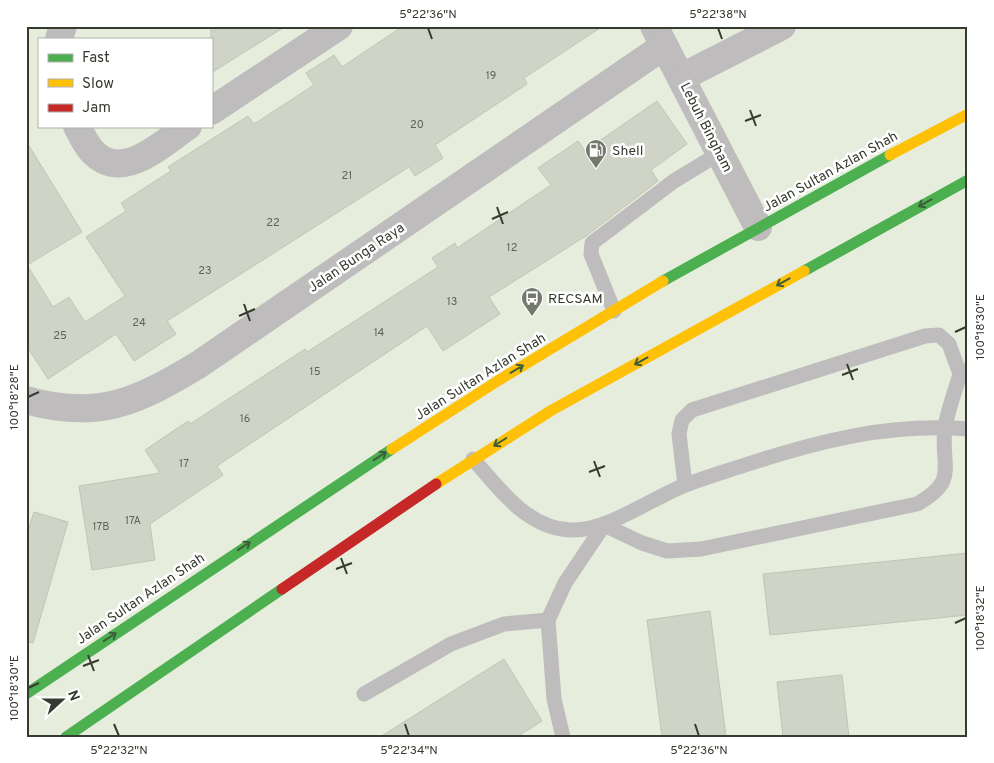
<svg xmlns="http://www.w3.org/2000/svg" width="994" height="763" viewBox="0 0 994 763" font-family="Overpass,sans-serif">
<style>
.building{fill:#cfd4c7;stroke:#bfc5b7}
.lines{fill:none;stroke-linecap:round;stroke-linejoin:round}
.lane{stroke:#bebcbc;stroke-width:15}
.street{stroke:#bebcbc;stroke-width:28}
.fast{stroke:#4caf50;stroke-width:11}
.slow{stroke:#ffc107;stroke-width:11}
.jam{stroke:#c62828;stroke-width:11}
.oneway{stroke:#3d5e39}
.ticks{fill:none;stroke:#363b2f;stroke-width:2}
.labels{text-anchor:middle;stroke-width:5;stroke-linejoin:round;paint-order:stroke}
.number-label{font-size:11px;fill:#5e6356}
.street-label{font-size:14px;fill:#363b2f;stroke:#fff}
.poi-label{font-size:14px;fill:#363b2f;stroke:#fff;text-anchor:start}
.neatline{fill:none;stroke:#363b2f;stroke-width:2}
.ticks-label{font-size:12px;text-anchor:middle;fill:#363b2f}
</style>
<rect width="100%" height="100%" fill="#e6eddc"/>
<!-- building -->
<g class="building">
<path d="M211 26H286L211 73Z"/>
<path d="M403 26H603L524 78 527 84 435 145 443 158 415 176 409 167 167 321 176 334 134 361 116 334 48 379 26 345V141L82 232 27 265 53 307 69 297 85 322 125 296 86 237 126 211 121 203 171 171 168 167 248 116 254 124 314 85 306 73 334 55 342 67Z"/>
<path d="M657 101 687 144 651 170 658 181 586 236 489 297 500 314 443 351 427 326 217 466 223 475 150 524 155 560 92 570 79 486 160 473 145 450 188 421 190 424 305 349 307 352 438 267 432 258 455 243 457 248 551 185 538 168 578 141 585 151Z"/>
<path d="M34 512 68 522 33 643 26 642V537Z"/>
<path d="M968 553V615L770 635 763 574Z"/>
<path d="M710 611 726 737H662L647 620Z"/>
<path d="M504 659 542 721 517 737H380Z"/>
<path d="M842 675 849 737H783L777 682Z"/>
</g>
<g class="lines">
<!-- lane -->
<g class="lane">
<path d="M614 311 591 254 592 243 674 181 720 153"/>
<path d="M473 459C499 488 527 529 571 530 605 532 651 499 683 486 703 478 724 472 745 465 819 441 888 423 968 429"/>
<path d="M685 485 679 434 682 420 692 410 925 336 939 335 949 344 960 374"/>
<path d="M364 694 451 644 504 624 548 620"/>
<path d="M563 737 554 699 548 620 565 583 604 525 642 543 667 551 701 549 917 504C960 480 940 467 945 427 948 410 955 391 960 374L968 370"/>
</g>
<!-- street -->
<g class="street">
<path d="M654 26 758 227"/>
<path d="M59 39 63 26"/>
<path d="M682 77 782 26"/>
<path d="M211 111 339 26"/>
<path d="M77 126C81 134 85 143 91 150 121 184 160 145 188 126"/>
<path d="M26 400C98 421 138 401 198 365L664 46"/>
</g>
<!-- fast -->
<g class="fast">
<path d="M804 271 968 180"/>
<path d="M663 281 890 155"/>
<path d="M26 694 392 449"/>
<path d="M66 737 282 589"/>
</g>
<!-- slow -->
<g class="slow">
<path d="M890 155 968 114"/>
<path d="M392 449 499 380 663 281"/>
<path d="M436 484 552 410 804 271"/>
</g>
<!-- jam -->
<path class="jam" d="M282 589 436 484"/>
</g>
<!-- one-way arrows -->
<defs><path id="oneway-shaft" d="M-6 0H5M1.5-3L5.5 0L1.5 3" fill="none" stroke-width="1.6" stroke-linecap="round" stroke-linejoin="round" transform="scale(1.25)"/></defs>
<g class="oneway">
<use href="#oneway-shaft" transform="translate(925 203) rotate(151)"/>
<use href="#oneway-shaft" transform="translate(783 282) rotate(151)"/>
<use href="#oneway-shaft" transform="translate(641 361) rotate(151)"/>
<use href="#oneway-shaft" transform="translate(517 369) rotate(-31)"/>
<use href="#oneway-shaft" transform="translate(500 442) rotate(148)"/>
<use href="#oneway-shaft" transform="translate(380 456) rotate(-33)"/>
<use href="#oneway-shaft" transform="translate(244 546) rotate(-34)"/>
<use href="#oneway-shaft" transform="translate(110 637) rotate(-34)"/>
</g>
<!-- ticks -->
<path class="ticks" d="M428 28 432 39M718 28 722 39M750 110 756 126M745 121 761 115M497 207 503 224M492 219 508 212M244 304 250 321M239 316 255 309M955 332 966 327M847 364 853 380M842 375 858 369M28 397 39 392M594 461 600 477M589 472 605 466M341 558 347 574M336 569 352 563M955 623 966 618M88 655 94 671M83 666 99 660M28 688 39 683M114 724 119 736M405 724 409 736M695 724 699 736"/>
<!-- icons -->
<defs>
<g id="fuel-pin" transform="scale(1.125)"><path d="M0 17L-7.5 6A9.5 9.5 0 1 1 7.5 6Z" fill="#74796c" stroke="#fff"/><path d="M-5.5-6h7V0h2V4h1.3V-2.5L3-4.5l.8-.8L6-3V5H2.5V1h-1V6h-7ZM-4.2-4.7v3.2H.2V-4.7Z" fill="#fff"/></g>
<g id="bus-pin" transform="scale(1.125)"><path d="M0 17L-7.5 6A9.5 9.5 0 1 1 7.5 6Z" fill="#74796c" stroke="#fff"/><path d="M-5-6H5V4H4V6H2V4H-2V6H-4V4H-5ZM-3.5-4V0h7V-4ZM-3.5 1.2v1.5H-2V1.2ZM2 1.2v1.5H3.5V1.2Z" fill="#fff"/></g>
</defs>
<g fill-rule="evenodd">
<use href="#fuel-pin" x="596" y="150"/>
<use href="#bus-pin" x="532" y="298"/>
</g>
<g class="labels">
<!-- number labels -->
<g class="number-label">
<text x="491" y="79">19</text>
<text x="417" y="128">20</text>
<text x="347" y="179">21</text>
<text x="273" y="226">22</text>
<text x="512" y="251">12</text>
<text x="205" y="274">23</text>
<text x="452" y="305">13</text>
<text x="139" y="326">24</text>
<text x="379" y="336">14</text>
<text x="60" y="339">25</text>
<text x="315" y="375">15</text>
<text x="245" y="422">16</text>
<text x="184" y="467">17</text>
<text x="133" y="524">17A</text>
<text x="101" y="530">17B</text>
</g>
<!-- street labels -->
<g class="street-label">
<text transform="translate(707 127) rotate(63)" y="5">Lebuh Bingham</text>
<text transform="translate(830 171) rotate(-29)" y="5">Jalan Sultan Azlan Shah</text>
<text transform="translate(356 257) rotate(-34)" y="5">Jalan Bunga Raya</text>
<text transform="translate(480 376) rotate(-32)" y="5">Jalan Sultan Azlan Shah</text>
<text transform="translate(140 598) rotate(-34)" y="5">Jalan Sultan Azlan Shah</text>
</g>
<!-- poi labels -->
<g class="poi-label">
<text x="612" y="155">Shell</text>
<text x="548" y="303">RECSAM</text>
</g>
</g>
<!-- border -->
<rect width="994" height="763" fill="none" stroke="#ffffff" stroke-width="55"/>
<!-- legend -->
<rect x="38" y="38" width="175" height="90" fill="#ffffff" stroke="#afb1ac"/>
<rect x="48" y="54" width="25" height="8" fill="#4caf50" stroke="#afb1ac"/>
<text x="82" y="62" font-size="15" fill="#363b2f">Fast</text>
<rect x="48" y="79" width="25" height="8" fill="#ffc107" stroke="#afb1ac"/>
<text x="82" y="88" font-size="15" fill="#363b2f">Slow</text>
<rect x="48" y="104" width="25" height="8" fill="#c62828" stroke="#afb1ac"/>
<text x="82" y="112" font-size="15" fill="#363b2f">Jam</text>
<!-- north arrow -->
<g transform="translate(62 700) rotate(69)" stroke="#ffffff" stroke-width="4" paint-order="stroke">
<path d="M0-4L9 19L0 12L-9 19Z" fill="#363b2f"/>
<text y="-8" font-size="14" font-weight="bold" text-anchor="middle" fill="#363b2f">N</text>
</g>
<rect x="28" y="28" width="938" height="708" class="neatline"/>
<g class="ticks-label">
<text x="428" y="18">5°22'36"N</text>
<text x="718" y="18">5°22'38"N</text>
<text transform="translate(980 327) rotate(-90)" y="4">100°18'30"E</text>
<text transform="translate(14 397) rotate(-90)" y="4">100°18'28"E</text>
<text transform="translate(980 618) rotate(-90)" y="4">100°18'32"E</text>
<text transform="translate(14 688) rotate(-90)" y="4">100°18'30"E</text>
<text x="119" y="754">5°22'32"N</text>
<text x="409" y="754">5°22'34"N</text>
<text x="699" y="754">5°22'36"N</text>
</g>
</svg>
